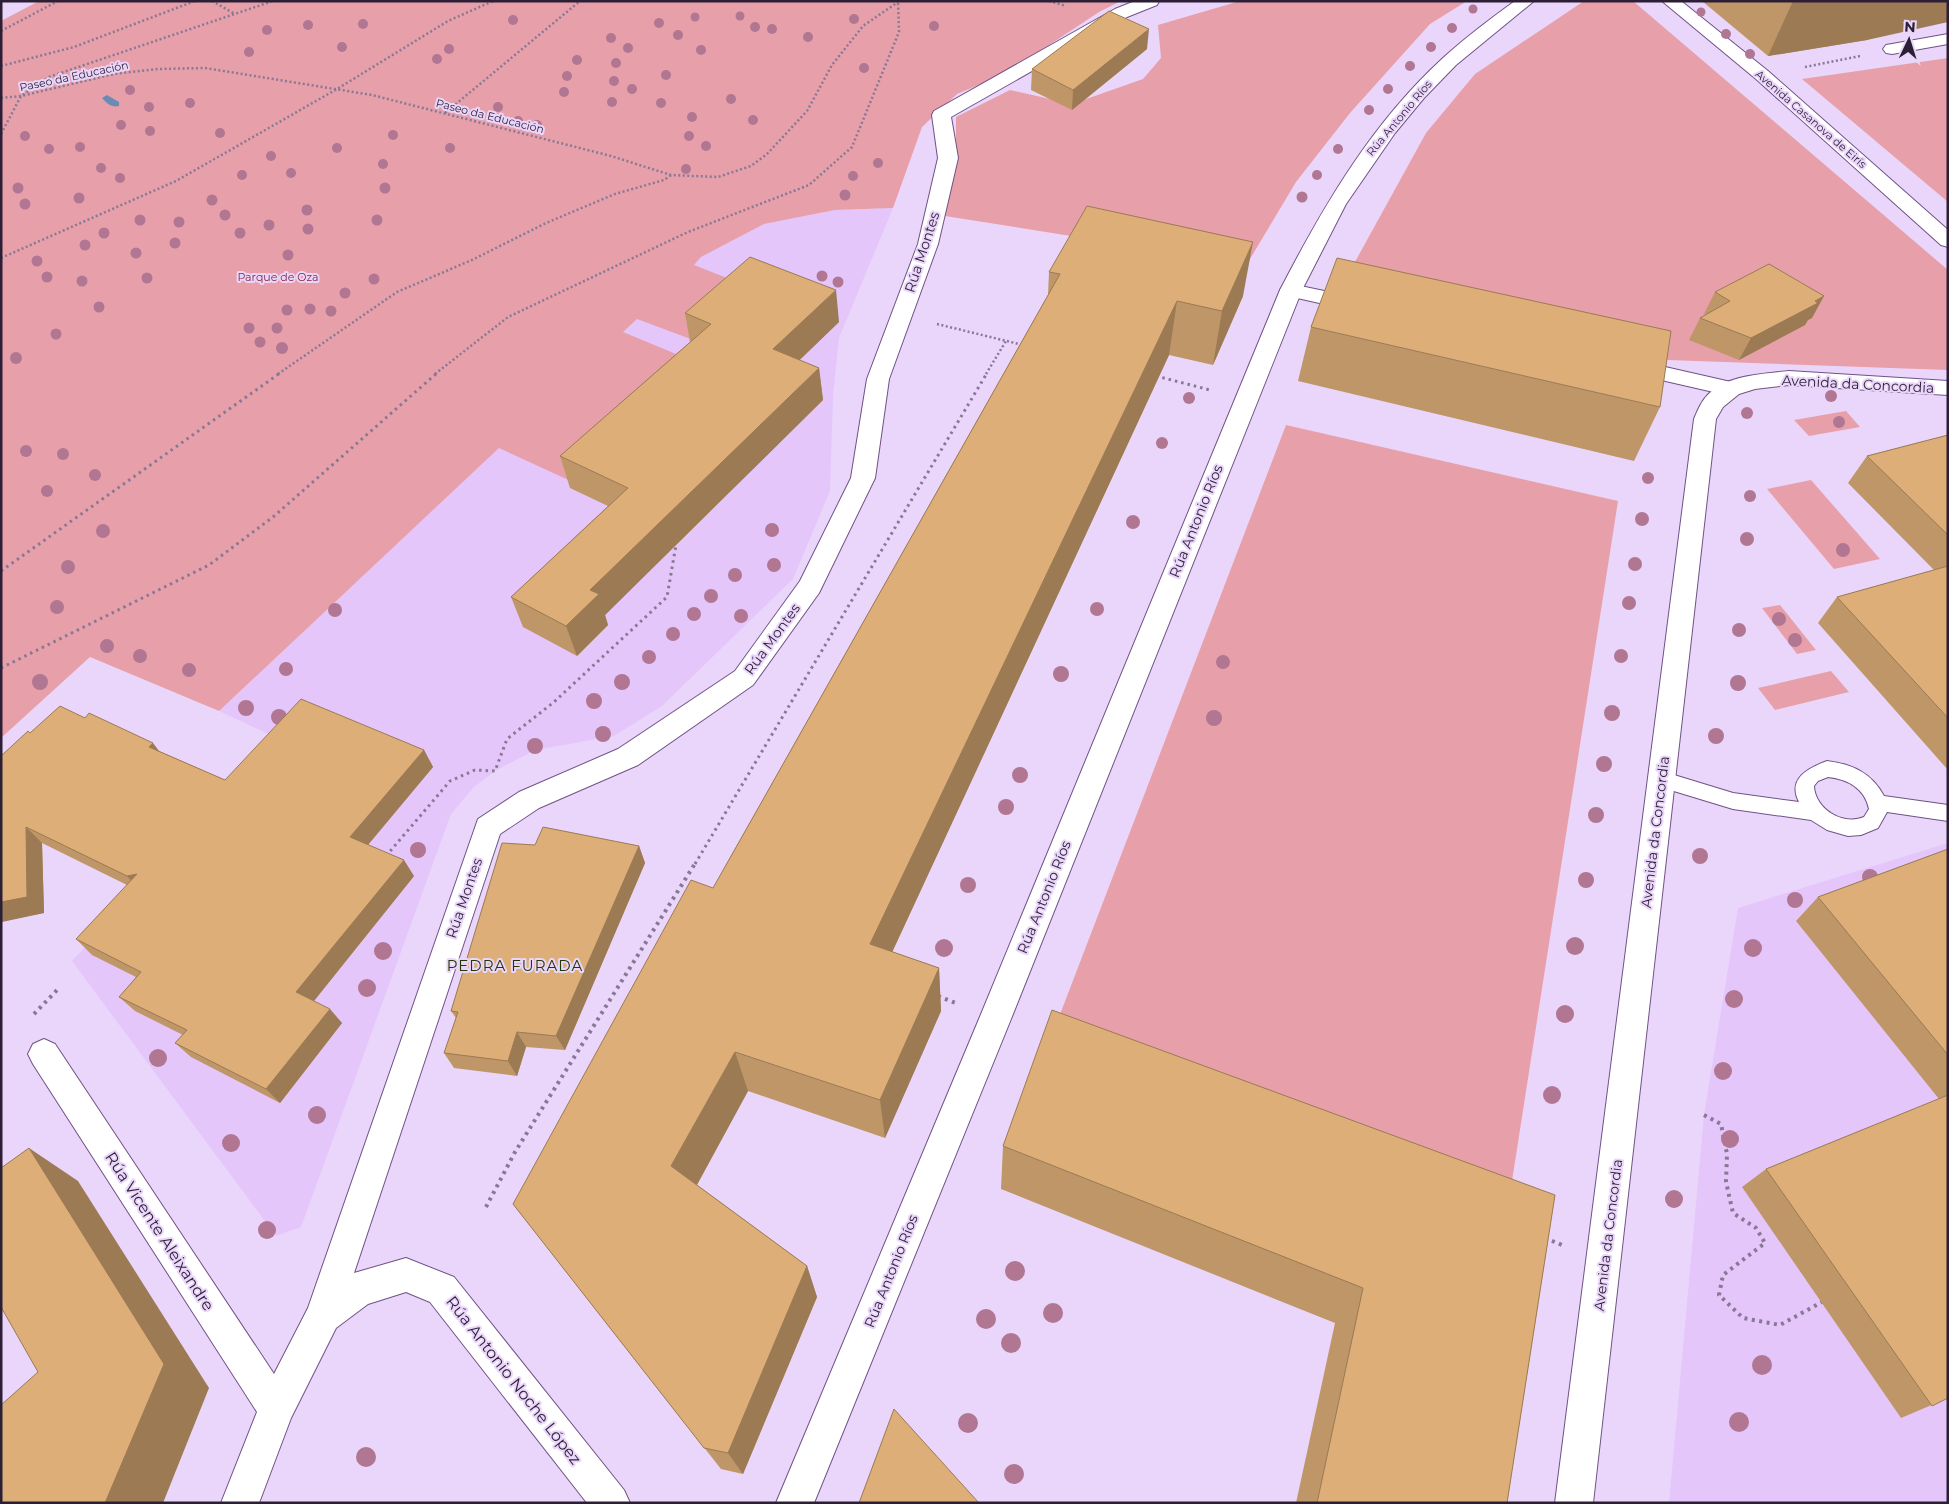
<svg xmlns="http://www.w3.org/2000/svg" width="1949" height="1504" viewBox="0 0 1949 1504" font-family="Montserrat,sans-serif">
<style>
.built{fill:#e4c6fb}
.green{fill:#e7a0aa}
.lines{fill:none;stroke-linecap:round;stroke-linejoin:round}
.stream{fill:#6b8bb6;fill-rule:evenodd}
.service-casing{stroke:#705286;stroke-width:2}
.pedestrian-casing{stroke:#705286;stroke-width:2}
.minor-casing{stroke:#705286;stroke-width:2}
.path-far2{stroke:#887894;stroke-width:2.5;stroke-dasharray:2 2.5;stroke-linecap:butt}
.path-far1{stroke:#887894;stroke-width:3;stroke-dasharray:2.5 4;stroke-linecap:butt}
.path{stroke:#887894;stroke-width:4;stroke-dasharray:3 4.5;stroke-linecap:butt}
.service{fill:#fff;fill-rule:evenodd}
.pedestrian{fill:#fff;fill-rule:evenodd}
.minor{fill:#fff;fill-rule:evenodd}
.tree{fill:#b07692}
.wall{fill:#be9667}
.shaded-wall{fill:#9b7a54}
.building{fill:#ddae78;stroke:#9b7a54}
.labels{text-anchor:middle;stroke-width:4;stroke-linejoin:round;paint-order:stroke}
.far-street-label{font-size:11px;fill:#2c1f35;stroke:#ead6fa}
.far-park-label{font-size:11px;fill:#81273d;stroke:#ead6fa}
.street-label{font-size:14px;fill:#2c1f35;stroke:#ead6fa}
.neighbourhood-label{font-size:15px;letter-spacing:1px;fill:#233904;stroke:#ead6fa}
.near-street-label{font-size:16px;fill:#2c1f35;stroke:#ead6fa}
</style>
<rect width="100%" height="100%" fill="#ead6fa"/>
<!-- built -->
<g class="built">
<path d="M893 208 839 338 833 395 830 491 793 579 662 706 614 736 535 750 495 771 474 787 451 814 301 1227 276 1236 72 961 281 740 219 711 701 257 764 224 835 210Z"/>
<path d="M1948 843V1503H1669L1704 1115 1738 908Z"/>
</g>
<!-- green -->
<g class="green">
<path d="M39 1H1121L1099 12 1007 73 957 94 922 127 893 208 835 210 764 224 701 257 694 265 755 289 696 341 637 319 623 332 705 366 575 483 499 448 219 711 90 657 1 738V21Z"/>
<path d="M1240 1H1467L1430 24 1350 113 1296 182 1247 264 945 216 956 147V117L1010 90 1072 104 1143 79 1161 58 1158 25Z"/>
<path d="M1584 1H1633L1948 270V370L1668 360 1345 280 1426 133 1475 74Z"/>
<path d="M1948 58V202L1802 79Z"/>
<path d="M1846 411 1860 427 1809 436 1794 420Z"/>
<path d="M1286 425 1618 501 1512 1181 1059 1017Z"/>
<path d="M1811 480 1880 559 1834 569 1767 489Z"/>
<path d="M1780 605 1816 650 1797 654 1762 608Z"/>
<path d="M1831 671 1849 692 1775 710 1758 688Z"/>
</g>
<g class="lines">
<!-- stream -->
<path class="stream" d="M107 95 119 102V106C112 108 106 103 102 98Z"/>
<!-- service casing -->
<g class="service-casing">
<path id="service" d="M1827 761C1852 764 1872 773 1884 796L1948 805V821L1887 812 1878 828 1861 835 1848 836 1827 830 1811 820 1733 809 1654 785 1651 779 1654 773 1661 771 1733 793 1799 802C1787 779 1808 768 1827 761ZM1828 777C1847 779 1865 788 1869 809L1864 817C1843 826 1815 809 1814 786L1818 781Z"/>
</g>
<!-- pedestrian casing -->
<g class="pedestrian-casing">
<g id="pedestrian">
<path d="M1291 284 1367 300 1370 305 1367 310 1359 312 1284 295 1280 290 1284 285Z"/>
<path d="M1630 359 1731 382 1739 384 1742 389 1739 394 1731 396 1622 371 1619 366 1622 361Z"/>
</g>
</g>
<!-- minor casing -->
<g class="minor-casing">
<g id="minor">
<path d="M1135 1H1159L1157 5 1127 17 951 117 958 158 938 244 889 379 875 478 819 593 753 685 638 765 539 808 500 834 354 1273 406 1258 454 1277 624 1490 630 1503H587L430 1302 406 1292 368 1304 336 1328 291 1418 259 1503H221L257 1412 33 1064 28 1054 33 1044 44 1039 55 1044 274 1374 308 1308 478 819 519 792 618 749 735 671 800 581 851 478 867 379 918 244 938 158 932 115 934 111 1115 9Z"/>
<path d="M1515 1H1534L1456 65 1424 98 1395 133 1346 204 1302 290 1011 1019 814 1503H776L979 1019 1280 290C1324 205 1372 123 1443 58 1466 37 1490 19 1515 1Z"/>
<path d="M1662 1H1681L1768 71 1948 230V247L1941 245 1756 79Z"/>
<path d="M1948 34V44L1892 54 1886 53 1883 49 1886 45 1892 44Z"/>
<path d="M1789 371 1948 381V395L1789 385 1755 389 1739 394 1723 407 1716 419 1593 1503H1555L1694 419C1697 412 1700 404 1705 398 1723 375 1762 374 1789 371Z"/>
</g>
</g>
<!-- path-far2 -->
<g class="path-far2">
<path d="M212 1 235 14"/>
<path d="M1049 1 1066 6"/>
<path d="M1 31 58 1"/>
<path d="M1 66 74 47 195 1"/>
<path d="M1805 67 1860 56"/>
<path d="M1 98 21 96 114 74 157 69 205 68 372 95 611 156 671 175 718 177 751 166 767 154 807 111 832 65 863 26 898 2"/>
<path d="M445 113 580 1"/>
<path d="M1 134 21 96 49 77 273 1"/>
<path d="M1 258 176 181 337 89 448 21 493 1"/>
<path d="M937 324 1023 345"/>
<path d="M278 374 397 292 472 260 546 223 615 194 664 180 671 175"/>
<path d="M435 374 508 317 688 232 809 185 852 147 899 32 898 1"/>
<path d="M986 374 1006 341"/>
</g>
<!-- path-far1 -->
<g class="path-far1">
<path d="M1156 376 1210 390"/>
<path d="M1 571 280 373"/>
<path d="M1 668 209 565 273 517 437 373"/>
<path d="M386 856 450 781 475 770 495 771 507 739 554 702 667 597 676 545"/>
<path d="M695 864 987 373"/>
</g>
<!-- path -->
<g class="path">
<path d="M938 996 958 1004"/>
<path d="M34 1014 59 988"/>
<path d="M1704 1115 1721 1124 1727 1154 1726 1182 1733 1213 1756 1228 1765 1243 1723 1275 1719 1295 1743 1318 1780 1325 1822 1302"/>
<path d="M486 1207 515 1152 696 862"/>
<path d="M1545 1238 1562 1245"/>
</g>
<!-- service -->
<use href="#service" class="service"/>
<!-- pedestrian -->
<use href="#pedestrian" class="pedestrian"/>
<!-- minor -->
<use href="#minor" class="minor"/>
</g>
<!-- trees -->
<g class="tree">
<circle cx="1473" cy="9" r="4.5"/>
<circle cx="1701" cy="12" r="4.5"/>
<circle cx="740" cy="16" r="4.5"/>
<circle cx="695" cy="17" r="4.5"/>
<circle cx="854" cy="19" r="5"/>
<circle cx="513" cy="20" r="5"/>
<circle cx="659" cy="23" r="5"/>
<circle cx="363" cy="24" r="5"/>
<circle cx="308" cy="25" r="5"/>
<circle cx="934" cy="26" r="5"/>
<circle cx="755" cy="27" r="5"/>
<circle cx="1452" cy="28" r="5"/>
<circle cx="772" cy="29" r="5"/>
<circle cx="267" cy="30" r="5"/>
<circle cx="1726" cy="34" r="5"/>
<circle cx="678" cy="35" r="5"/>
<circle cx="808" cy="37" r="5"/>
<circle cx="611" cy="38" r="5"/>
<circle cx="342" cy="47" r="5"/>
<circle cx="1431" cy="47" r="5"/>
<circle cx="628" cy="48" r="5"/>
<circle cx="449" cy="49" r="5"/>
<circle cx="701" cy="50" r="5"/>
<circle cx="249" cy="52" r="5"/>
<circle cx="1750" cy="54" r="5"/>
<circle cx="437" cy="59" r="5"/>
<circle cx="577" cy="60" r="5"/>
<circle cx="616" cy="63" r="5"/>
<circle cx="1410" cy="66" r="5"/>
<circle cx="864" cy="68" r="5"/>
<circle cx="666" cy="75" r="5"/>
<circle cx="567" cy="76" r="5"/>
<circle cx="614" cy="81" r="5"/>
<circle cx="632" cy="89" r="5"/>
<circle cx="1388" cy="89" r="5"/>
<circle cx="130" cy="90" r="5"/>
<circle cx="564" cy="92" r="5"/>
<circle cx="731" cy="99" r="5"/>
<circle cx="612" cy="102" r="5"/>
<circle cx="190" cy="103" r="5"/>
<circle cx="661" cy="103" r="5"/>
<circle cx="149" cy="107" r="5"/>
<circle cx="498" cy="107" r="5"/>
<circle cx="1369" cy="110" r="5"/>
<circle cx="692" cy="117" r="5"/>
<circle cx="753" cy="120" r="5"/>
<circle cx="518" cy="121" r="5"/>
<circle cx="121" cy="125" r="5"/>
<circle cx="537" cy="125" r="5"/>
<circle cx="150" cy="131" r="5"/>
<circle cx="220" cy="133" r="5"/>
<circle cx="393" cy="135" r="5"/>
<circle cx="25" cy="136" r="5"/>
<circle cx="689" cy="136" r="5"/>
<circle cx="706" cy="146" r="5"/>
<circle cx="80" cy="147" r="5"/>
<circle cx="337" cy="148" r="5"/>
<circle cx="450" cy="148" r="5"/>
<circle cx="49" cy="149" r="5"/>
<circle cx="1338" cy="149" r="5"/>
<circle cx="271" cy="156" r="5"/>
<circle cx="878" cy="163" r="5"/>
<circle cx="383" cy="164" r="5"/>
<circle cx="101" cy="168" r="5"/>
<circle cx="686" cy="169" r="5"/>
<circle cx="291" cy="173" r="5"/>
<circle cx="242" cy="175" r="5"/>
<circle cx="1317" cy="175" r="5"/>
<circle cx="853" cy="176" r="5"/>
<circle cx="120" cy="178" r="5"/>
<circle cx="18" cy="188" r="5.5"/>
<circle cx="385" cy="188" r="5.5"/>
<circle cx="845" cy="195" r="5.5"/>
<circle cx="1302" cy="197" r="5.5"/>
<circle cx="79" cy="198" r="5.5"/>
<circle cx="212" cy="200" r="5.5"/>
<circle cx="25" cy="204" r="5.5"/>
<circle cx="307" cy="210" r="5.5"/>
<circle cx="225" cy="215" r="5.5"/>
<circle cx="140" cy="220" r="5.5"/>
<circle cx="377" cy="220" r="5.5"/>
<circle cx="179" cy="222" r="5.5"/>
<circle cx="269" cy="225" r="5.5"/>
<circle cx="308" cy="229" r="5.5"/>
<circle cx="104" cy="233" r="5.5"/>
<circle cx="240" cy="233" r="5.5"/>
<circle cx="175" cy="243" r="5.5"/>
<circle cx="85" cy="245" r="5.5"/>
<circle cx="136" cy="253" r="5.5"/>
<circle cx="288" cy="255" r="5.5"/>
<circle cx="37" cy="261" r="5.5"/>
<circle cx="822" cy="276" r="5.5"/>
<circle cx="47" cy="277" r="5.5"/>
<circle cx="147" cy="278" r="5.5"/>
<circle cx="374" cy="279" r="5.5"/>
<circle cx="82" cy="281" r="5.5"/>
<circle cx="838" cy="282" r="5.5"/>
<circle cx="345" cy="293" r="5.5"/>
<circle cx="99" cy="307" r="5.5"/>
<circle cx="310" cy="309" r="5.5"/>
<circle cx="287" cy="310" r="5.5"/>
<circle cx="331" cy="311" r="5.5"/>
<circle cx="249" cy="328" r="5.5"/>
<circle cx="277" cy="328" r="5.5"/>
<circle cx="56" cy="334" r="5.5"/>
<circle cx="260" cy="342" r="5.5"/>
<circle cx="282" cy="348" r="6"/>
<circle cx="16" cy="358" r="6"/>
<circle cx="1831" cy="396" r="6"/>
<circle cx="1189" cy="398" r="6"/>
<circle cx="1747" cy="413" r="6"/>
<circle cx="1839" cy="422" r="6"/>
<circle cx="1162" cy="443" r="6"/>
<circle cx="26" cy="451" r="6"/>
<circle cx="63" cy="454" r="6"/>
<circle cx="95" cy="475" r="6"/>
<circle cx="1648" cy="478" r="6"/>
<circle cx="47" cy="491" r="6"/>
<circle cx="1750" cy="496" r="6"/>
<circle cx="1642" cy="519" r="7"/>
<circle cx="1133" cy="522" r="7"/>
<circle cx="772" cy="530" r="7"/>
<circle cx="103" cy="531" r="7"/>
<circle cx="1747" cy="539" r="7"/>
<circle cx="1843" cy="550" r="7"/>
<circle cx="1635" cy="564" r="7"/>
<circle cx="774" cy="565" r="7"/>
<circle cx="68" cy="567" r="7"/>
<circle cx="735" cy="575" r="7"/>
<circle cx="711" cy="596" r="7"/>
<circle cx="1629" cy="603" r="7"/>
<circle cx="57" cy="607" r="7"/>
<circle cx="1097" cy="609" r="7"/>
<circle cx="335" cy="610" r="7"/>
<circle cx="694" cy="614" r="7"/>
<circle cx="741" cy="616" r="7"/>
<circle cx="1779" cy="619" r="7"/>
<circle cx="1739" cy="630" r="7"/>
<circle cx="673" cy="634" r="7"/>
<circle cx="1795" cy="640" r="7"/>
<circle cx="107" cy="646" r="7"/>
<circle cx="140" cy="656" r="7"/>
<circle cx="1621" cy="656" r="7"/>
<circle cx="649" cy="657" r="7"/>
<circle cx="1223" cy="662" r="7"/>
<circle cx="286" cy="669" r="7"/>
<circle cx="189" cy="670" r="7"/>
<circle cx="1061" cy="674" r="8"/>
<circle cx="40" cy="682" r="8"/>
<circle cx="622" cy="682" r="8"/>
<circle cx="1738" cy="683" r="8"/>
<circle cx="594" cy="701" r="8"/>
<circle cx="246" cy="708" r="8"/>
<circle cx="1612" cy="713" r="8"/>
<circle cx="279" cy="717" r="8"/>
<circle cx="1214" cy="718" r="8"/>
<circle cx="603" cy="734" r="8"/>
<circle cx="1716" cy="736" r="8"/>
<circle cx="535" cy="746" r="8"/>
<circle cx="1604" cy="764" r="8"/>
<circle cx="1020" cy="775" r="8"/>
<circle cx="1006" cy="807" r="8"/>
<circle cx="1596" cy="815" r="8"/>
<circle cx="418" cy="850" r="8"/>
<circle cx="1700" cy="856" r="8"/>
<circle cx="1870" cy="877" r="8"/>
<circle cx="1586" cy="880" r="8"/>
<circle cx="968" cy="885" r="8"/>
<circle cx="1795" cy="900" r="8"/>
<circle cx="1575" cy="946" r="9"/>
<circle cx="944" cy="948" r="9"/>
<circle cx="1753" cy="948" r="9"/>
<circle cx="383" cy="951" r="9"/>
<circle cx="367" cy="988" r="9"/>
<circle cx="1734" cy="999" r="9"/>
<circle cx="1565" cy="1014" r="9"/>
<circle cx="158" cy="1058" r="9"/>
<circle cx="1723" cy="1071" r="9"/>
<circle cx="1552" cy="1095" r="9"/>
<circle cx="317" cy="1115" r="9"/>
<circle cx="1730" cy="1139" r="9"/>
<circle cx="231" cy="1143" r="9"/>
<circle cx="1674" cy="1199" r="9"/>
<circle cx="267" cy="1230" r="9"/>
<circle cx="1015" cy="1271" r="10"/>
<circle cx="1053" cy="1313" r="10"/>
<circle cx="986" cy="1319" r="10"/>
<circle cx="1011" cy="1343" r="10"/>
<circle cx="1762" cy="1365" r="10"/>
<circle cx="1739" cy="1422" r="10"/>
<circle cx="968" cy="1423" r="10"/>
<circle cx="366" cy="1457" r="10"/>
<circle cx="1014" cy="1474" r="10"/>
</g>
<!-- wall -->
<g class="wall">
<path d="M1702 1H1948L1867 40 1768 56Z"/>
<path d="M1147 49 1072 110 1031 90 1032 69Z"/>
<path d="M1049 272 1243 296 1213 365 1169 355 892 952 939 968 941 1011 885 1138 748 1091 697 1185 807 1266 817 1297 743 1474 721 1469 513 1204 713 888 1048 295Z"/>
<path d="M1715 292 1812 318 1808 320 1805 325 1739 360 1689 340 1700 318 1706 315 1704 314Z"/>
<path d="M685 313 839 322 799 360 819 368 823 400 605 615 608 625 577 656 523 627 511 597 608 506 570 488 560 456 690 342Z"/>
<path d="M1311 327 1660 407 1634 461 1298 381Z"/>
<path d="M1948 435V770L1818 623 1837 597 1934 570 1848 483 1867 456Z"/>
<path d="M30 733 159 751 225 780 424 750 433 767 368 845 414 876 314 1001 342 1023 280 1103 191 1057 175 1043 183 1035 135 1011 119 997 136 977 92 955 76 939 127 885 42 843 44 913 1 921V756Z"/>
<path d="M535 845 639 846 645 863 565 1050 526 1047 517 1076 454 1068 444 1053 456 1018 451 1011Z"/>
<path d="M1948 849V1398L1901 1418 1742 1187 1766 1169 1939 1099 1796 921 1818 897Z"/>
<path d="M1003 1146 1555 1195 1507 1503H1296L1335 1323 1001 1189Z"/>
</g>
<!-- shaded-wall -->
<g class="shaded-wall">
<path d="M1793 1H1948V22L1867 40 1768 56Z"/>
<path d="M1149 29 1147 49 1072 110 1073 90Z"/>
<path d="M1253 242 1243 296 1213 365 1222 311Z"/>
<path d="M836 290 839 322 778 381 773 349Z"/>
<path d="M1824 296 1812 318 1808 320 1805 325 1739 360 1751 338Z"/>
<path d="M1177 301 1169 355 876 987 870 944Z"/>
<path d="M819 368 823 400 605 615 608 625 577 656 566 626 590 590Z"/>
<path d="M153 743 166 760 149 747Z"/>
<path d="M424 750 433 767 361 853 350 837Z"/>
<path d="M26 827 42 843 44 913 2 922 1 921V902Z"/>
<path d="M639 846 645 863 565 1050 556 1036Z"/>
<path d="M404 860 414 876 309 1007 296 992Z"/>
<path d="M137 874 142 892 127 876Z"/>
<path d="M939 968 941 1011 885 1138 880 1100Z"/>
<path d="M330 1009 342 1023 280 1103 266 1089Z"/>
<path d="M517 1032 526 1047 517 1076 508 1061Z"/>
<path d="M735 1052 748 1091 688 1201 671 1166Z"/>
<path d="M29 1148 78 1181 209 1388 163 1503H105Z"/>
<path d="M807 1266 817 1297 743 1474 728 1453Z"/>
</g>
<!-- building -->
<g class="building">
<path d="M1109 11 1149 29 1073 90 1032 69Z"/>
<path d="M1087 206 1253 242 1222 311 1177 301 870 944 939 968 880 1100 735 1052 671 1166 807 1266 728 1453 704 1448 513 1204 691 880 713 888 1060 274 1049 272Z"/>
<path d="M750 257 836 290 773 349 819 368 590 590 599 594 566 626 511 597 628 488 560 456 711 324 685 313Z"/>
<path d="M1337 258 1671 331 1660 407 1311 327Z"/>
<path d="M1769 264 1824 296 1815 301 1818 303 1751 338 1700 318 1730 301 1715 292Z"/>
<path d="M1948 435V535L1867 456Z"/>
<path d="M1948 566V718L1837 597Z"/>
<path d="M301 699 424 750 350 837 404 860 296 992 330 1009 266 1089 175 1043 187 1030 119 997 141 972 76 939 137 874 127 876 26 827 27 897 1 902V756L28 731 30 733 60 706 85 718 89 713 153 743 149 747 225 780Z"/>
<path d="M543 827 639 846 556 1036 517 1032 508 1061 444 1053 458 1012 451 1011 502 843 535 845Z"/>
<path d="M1948 849V1055L1818 897Z"/>
<path d="M1052 1010 1555 1195 1507 1503H1317L1363 1288 1003 1146Z"/>
<path d="M1948 1095V1398L1932 1406 1766 1169Z"/>
<path d="M29 1148 164 1364 105 1503H1V1405L38 1372 1 1307V1168Z"/>
<path d="M894 1409 979 1503H859Z"/>
</g>
<g class="labels">
<!-- far-street labels -->
<g class="far-street-label">
<text transform="translate(74 76) rotate(-12)" y="4">Paseo da Educación</text>
<text transform="translate(490 116) rotate(14)" y="4">Paseo da Educación</text>
<text transform="translate(1399 118) rotate(-50)" y="4">Rúa Antonio Ríos</text>
<text transform="translate(1811 119) rotate(41)" y="4">Avenida Casanova de Eirís</text>
</g>
<!-- far-park labels -->
<g class="far-park-label">
<text x="278" y="281">Parque de Oza</text>
</g>
<!-- street labels -->
<g class="street-label">
<text transform="translate(922 252) rotate(-72)" y="5">Rúa Montes</text>
<text transform="translate(1858 384) rotate(3)" y="5">Avenida da Concordia</text>
<text transform="translate(1196 521) rotate(-68)" y="5">Rúa Antonio Ríos</text>
<text transform="translate(772 639) rotate(-54)" y="5">Rúa Montes</text>
<text transform="translate(1655 832) rotate(-83)" y="5">Avenida da Concordia</text>
<text transform="translate(1044 897) rotate(-68)" y="5">Rúa Antonio Ríos</text>
<text transform="translate(464 898) rotate(-71)" y="5">Rúa Montes</text>
<text transform="translate(1608 1235) rotate(-83)" y="5">Avenida da Concordia</text>
<text transform="translate(891 1271) rotate(-68)" y="5">Rúa Antonio Ríos</text>
</g>
<!-- neighbourhood labels -->
<g class="neighbourhood-label">
<text x="515" y="971">PEDRA FURADA</text>
</g>
<!-- near-street labels -->
<g class="near-street-label">
<text transform="translate(160 1231) rotate(57)" y="6">Rúa Vicente Aleixandre</text>
<text transform="translate(514 1380) rotate(52)" y="6">Rúa Antonio Noche López</text>
</g>
</g>
<!-- border -->
<rect width="1949" height="1504" fill="none" stroke="#2c1f35" stroke-width="5"/>
<!-- north arrow -->
<g transform="translate(1909 40) rotate(4)" stroke="#ead6fa" stroke-width="4" paint-order="stroke">
<path d="M0-4L9 19L0 12L-9 19Z" fill="#2c1f35"/>
<text y="-8" font-size="14" font-weight="bold" text-anchor="middle" fill="#2c1f35">N</text>
</g>
</svg>
